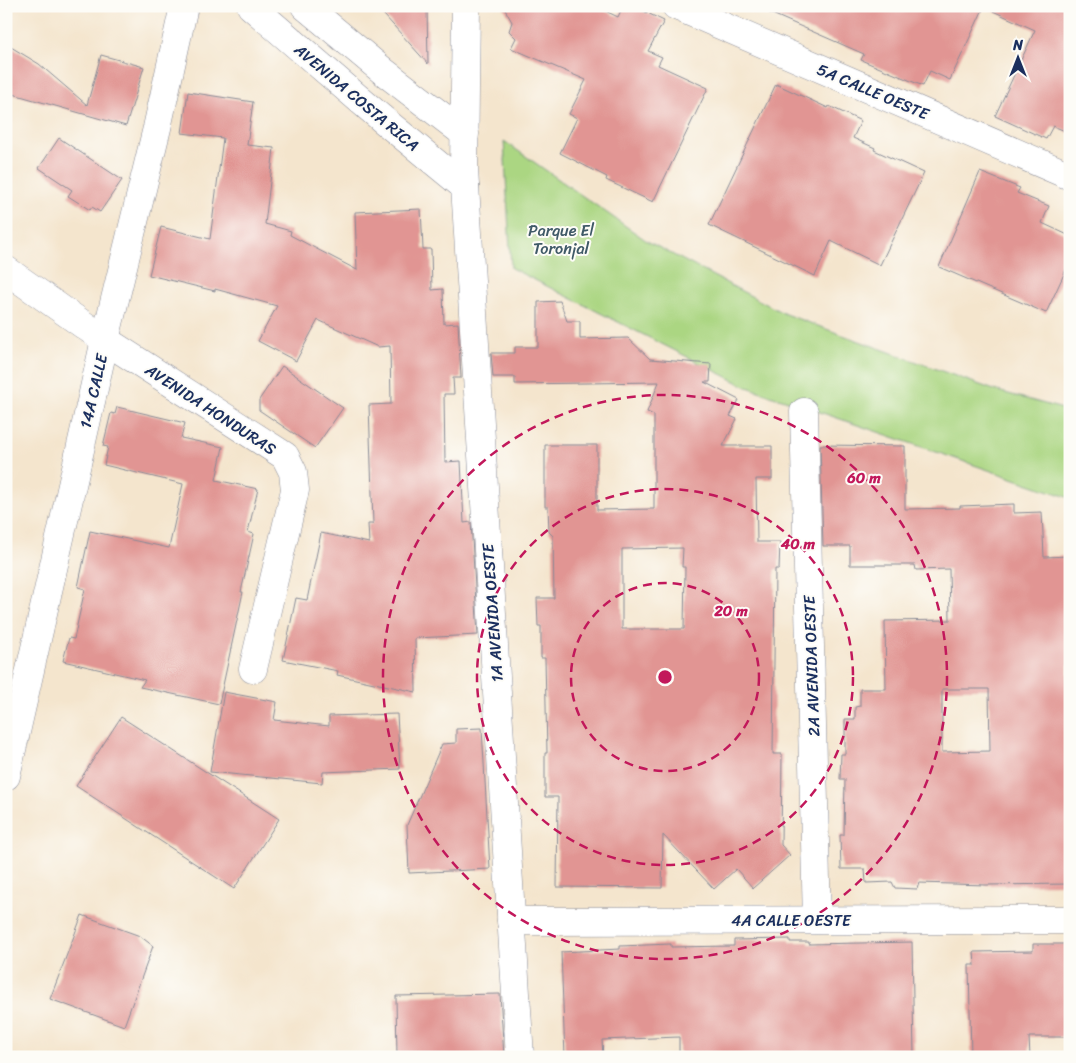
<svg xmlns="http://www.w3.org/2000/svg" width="1076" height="1063" viewBox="0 0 1076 1063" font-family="Sriracha,sans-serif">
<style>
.green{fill:#abd682;stroke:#638270}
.building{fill:#e19593;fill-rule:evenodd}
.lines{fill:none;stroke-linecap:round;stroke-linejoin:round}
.minor-casing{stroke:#888a96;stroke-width:29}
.minor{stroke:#fff;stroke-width:28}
.ring{fill:none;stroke:#c2185b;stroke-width:2.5;stroke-dasharray:9 6}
.labels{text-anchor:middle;stroke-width:4;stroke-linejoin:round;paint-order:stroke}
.street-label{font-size:16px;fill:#1b2f5e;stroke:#fdfcf7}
.park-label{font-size:16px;fill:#3f5967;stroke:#fdfcf7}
.centre{fill:#c2185b;stroke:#fdfcf7;stroke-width:2.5}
.ring-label{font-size:15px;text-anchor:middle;font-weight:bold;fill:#c2185b;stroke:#fdfcf7;stroke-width:4;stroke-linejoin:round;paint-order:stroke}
</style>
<rect width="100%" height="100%" fill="#fdfcf7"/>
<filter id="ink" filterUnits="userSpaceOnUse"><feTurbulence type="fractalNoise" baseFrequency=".02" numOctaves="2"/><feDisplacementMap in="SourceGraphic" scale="10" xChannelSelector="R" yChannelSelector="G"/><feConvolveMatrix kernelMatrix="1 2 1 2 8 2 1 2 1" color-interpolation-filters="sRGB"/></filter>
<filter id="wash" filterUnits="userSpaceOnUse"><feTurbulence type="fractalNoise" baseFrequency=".0096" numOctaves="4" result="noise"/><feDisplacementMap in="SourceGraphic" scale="20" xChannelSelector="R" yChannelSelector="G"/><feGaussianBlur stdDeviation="1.12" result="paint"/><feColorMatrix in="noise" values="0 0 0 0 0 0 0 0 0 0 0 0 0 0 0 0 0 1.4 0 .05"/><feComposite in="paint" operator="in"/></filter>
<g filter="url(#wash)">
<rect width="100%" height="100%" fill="#f4e5cd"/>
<!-- green -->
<path class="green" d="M504 141 647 241 785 314 994 390 1070 411V498L747 387 511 268Z"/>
<g id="blocks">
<!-- building -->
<g class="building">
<path d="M376 6H427L428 64Z"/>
<path d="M503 6H595L618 17 623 6H633L664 21 648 51 662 57 658 65 708 88 653 202 606 180 607 177 560 153 577 118 569 114 586 80 511 48 516 38 509 31 512 22Z"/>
<path d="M754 6H1070V133L1053 126 1046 139 995 116 1035 30 984 7 950 80 930 71 923 86 861 60 864 54Z"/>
<path d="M6 44 39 64 87 105 101 55 144 67 126 126 6 92Z"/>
<path d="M776 84 828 108 829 106 861 121 853 138 875 148 874 150 924 173 880 265 831 241 815 276 709 225Z"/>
<path d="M188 92 253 102 247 145 274 148 265 224 291 231 290 235 357 270 355 212 421 209 423 249H431L432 290 443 289 444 324 458 323 461 378H453L454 394H444L445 462 461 461 464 523 471 522 478 635 415 638 416 692 337 675 338 671 283 660 296 598 307 600 321 533 369 543 368 524H373L369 405 391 404 390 346 378 347 318 320 296 361 258 341 277 306 215 289V291L149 275 161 227 210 239 223 138 182 133Z"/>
<path d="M59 138 122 180 100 212 92 207 90 210 68 196 72 190 39 168Z"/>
<path d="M980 172 1020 188 1017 193 1049 206 1042 223 1070 236V261L1046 313 939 267Z"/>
<path d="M560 301 567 321H580V339L628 338 650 359 711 364 710 382H704L739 400 730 416 737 419 723 446H772V479H756L757 542H780L779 569H775L773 754H782L781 845 790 855 753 888 736 869 714 889 663 835 662 888 557 887 558 797H545V753H547L545 658H541V626H538L537 598H554L553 536 549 532 548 507H545V445H597V510L654 509V415L647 412 659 382 515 384V377H493L491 353H515V347H538V302ZM683 548 682 567H685L684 629H622V549Z"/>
<path d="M282 366 343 408 315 448 259 410V400Z"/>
<path d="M117 407 185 423 181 438 223 447 216 480 258 489 248 532 254 534 241 592H243L219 704 140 687 145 680 63 661 69 638 74 639 85 589 78 587 90 531 169 548 183 484 104 465 108 447 103 446 111 413 115 414Z"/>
<path d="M820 445 905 446V509L960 508V506L1014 504V513L1042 512 1044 557 1070 556V664L1068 665 1070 884 986 885 919 883 917 889 895 888 892 882 866 883 865 869H841L840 835H844L845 779H840L841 754H845V719H855V707L860 706V689H886L885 621 950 620 949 569 916 570 915 565H850V546H823ZM942 689H989L990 751 942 752Z"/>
<path d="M224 692 277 702 274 720 329 726V716L397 714 400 769 323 772 322 783 210 772Z"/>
<path d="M121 717 279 819 234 889 76 786Z"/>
<path d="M482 728 490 869 409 873 407 825 442 744 456 743V729Z"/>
<path d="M82 915 140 936 153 946 124 1026 50 999Z"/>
<path d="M790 939V942H809V944L912 942 914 1057H679V1037L602 1040 603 1057H565L561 952 620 949V946L671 944V947L734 946V940Z"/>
<path d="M1033 944H1070V1037H1029L1030 1057H971L969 965H975L974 952 1033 951Z"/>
<path d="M500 994 504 1057H397L396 996Z"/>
</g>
</g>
</g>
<g filter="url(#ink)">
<use href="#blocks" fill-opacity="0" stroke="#888a96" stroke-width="1"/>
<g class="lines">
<!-- minor casing -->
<g class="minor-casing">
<g id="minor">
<path d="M251 6 381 118 465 187"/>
<path d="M305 6 383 71 465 134"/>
<path d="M466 6 464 170 520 1057"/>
<path d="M676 6 1070 176"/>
<path d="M6 270 105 340 285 456 293 472 295 490 253 669"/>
<path d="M804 412 817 920"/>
<path d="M6 776 105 340 157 128 184 6"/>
<path d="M511 921 1070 920"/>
</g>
</g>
<!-- minor -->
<use href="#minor" class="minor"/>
</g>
</g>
<!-- distance rings -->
<g class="ring">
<circle cx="665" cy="677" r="94"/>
<circle cx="665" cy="677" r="188"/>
<circle cx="665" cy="677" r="282"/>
</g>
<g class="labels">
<!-- street labels -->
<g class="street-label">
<text transform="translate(873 91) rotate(23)" y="6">5A CALLE OESTE</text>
<text transform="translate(357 97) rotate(40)" y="6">AVENIDA COSTA RICA</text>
<text transform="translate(93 391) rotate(-77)" y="6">14A CALLE</text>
<text transform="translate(211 409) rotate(33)" y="6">AVENIDA HONDURAS</text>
<text transform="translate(492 613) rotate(-94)" y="6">1A AVENIDA OESTE</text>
<text transform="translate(811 666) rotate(-92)" y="6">2A AVENIDA OESTE</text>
<text x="791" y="926">4A CALLE OESTE</text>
</g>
<!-- park labels -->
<g class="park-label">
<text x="561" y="236">Parque El<tspan x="561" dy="18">Toronjal</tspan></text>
</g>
</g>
<circle cx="665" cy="677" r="8" class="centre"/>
<g class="ring-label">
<text x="864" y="483">60 m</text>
<text x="798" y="549">40 m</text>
<text x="731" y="616">20 m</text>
</g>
<!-- margin -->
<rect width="1076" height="1063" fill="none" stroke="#fdfcf7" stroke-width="25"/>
<!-- north arrow -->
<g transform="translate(1018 58)" stroke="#fdfcf7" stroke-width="4" paint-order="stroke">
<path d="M0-4L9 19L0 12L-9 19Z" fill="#1b2f5e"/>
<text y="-8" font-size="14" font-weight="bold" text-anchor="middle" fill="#1b2f5e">N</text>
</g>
</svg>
